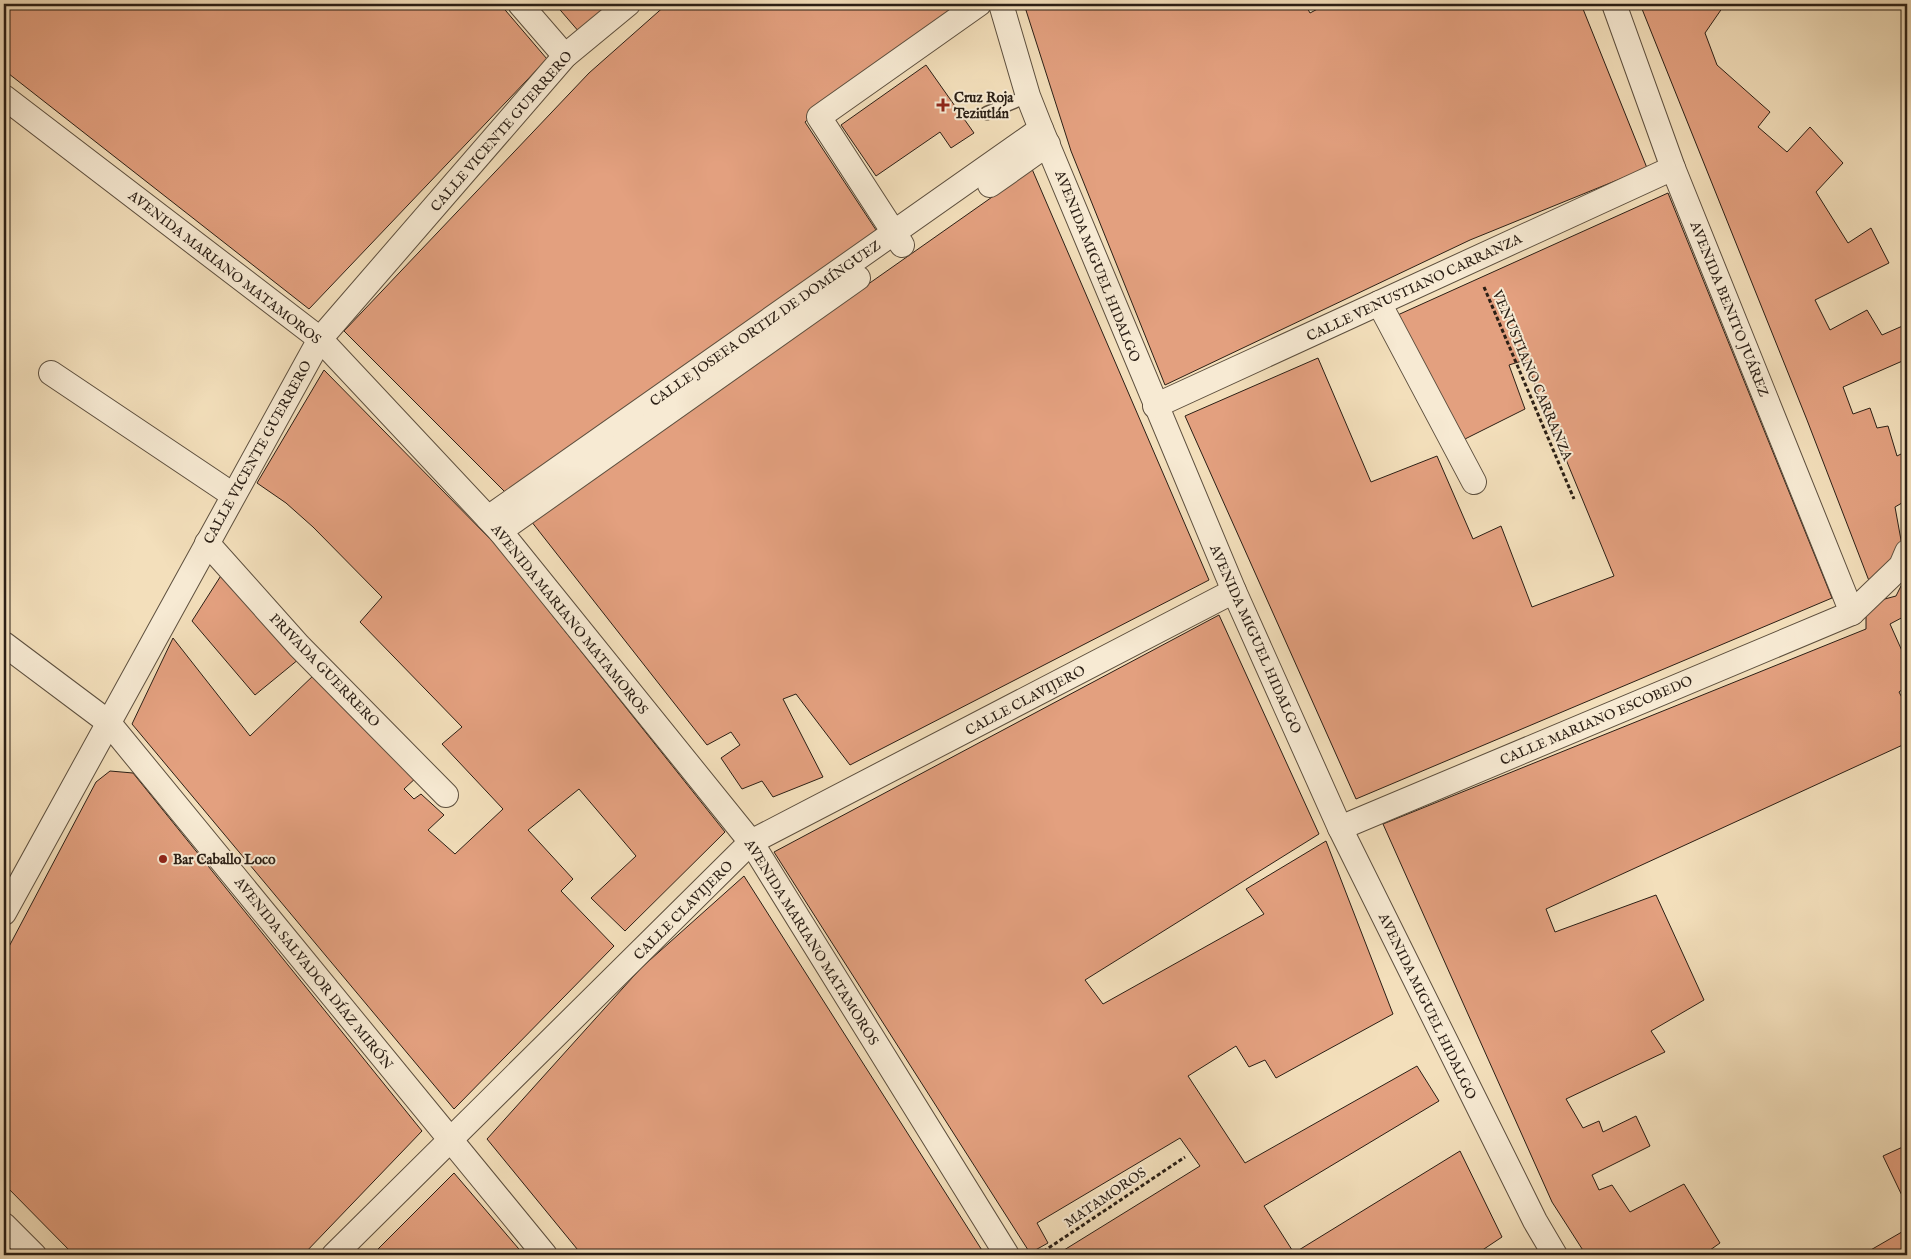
<svg xmlns="http://www.w3.org/2000/svg" width="1911" height="1259" viewBox="0 0 1911 1259" font-family="'IM FELL English',serif">
<style>
.building{fill:#e3a07f;stroke:#2b1f15}
.lines{fill:none;stroke-linecap:round;stroke-linejoin:round}
.lane-casing{stroke:#5d4f3e;stroke-width:15}
.street-casing{stroke:#5d4f3e;stroke-width:26}
.path{stroke:#2b1f15;stroke-width:3;stroke-dasharray:4 2.5;stroke-linecap:butt}
.lane{stroke:#f7ead3;stroke-width:12}
.street{stroke:#f7ead3;stroke-width:24}
.poi-dot{fill:#8f2418;stroke:#f7ead3;stroke-width:2}
.labels{text-anchor:middle;stroke-width:4;stroke-linejoin:round;paint-order:stroke}
.poi-label{font-size:14px;font-weight:bold;fill:#2b1f15;stroke:#f7ead3;text-anchor:start}
.street-label{font-size:14px;fill:#2b1f15;stroke:#f7ead3}
</style>
<rect width="100%" height="100%" fill="#f3dfbb"/>
<filter id="stains"><feTurbulence type="fractalNoise" baseFrequency=".004" numOctaves="4"/><feColorMatrix values="0 0 0 0 .2 0 0 0 0 .09 0 0 0 0 .02 0 0 0 .5 -.17"/></filter>
<radialGradient id="worn" r=".72"><stop offset=".6" stop-color="#630" stop-opacity="0"/><stop offset="1" stop-color="#630" stop-opacity=".3"/></radialGradient>
<!-- building -->
<g class="building">
<path d="M4 4H500L547 59 309 309 4 70Z"/>
<path d="M555 4H613L580 33Z"/>
<path d="M667 4H964L843 89 805 122 878 233 506 493 344 331 589 73Z"/>
<path d="M1024 4H1305L1310 13 1327 4H1581L1647 168 1470 240 1165 385 1071 151Z"/>
<path d="M1640 4H1725L1705 33 1717 65 1770 112 1758 127 1787 152 1810 127 1843 163 1816 192 1848 243 1871 228 1889 263 1815 300 1830 330 1867 310 1882 335 1907 324V359L1843 387 1853 414 1870 408 1877 428 1888 426 1897 456 1907 451V500L1895 507 1903 551 1871 586 1807 420Z"/>
<path d="M926 65 974 133 951 148 940 132 876 176 841 125Z"/>
<path d="M1032 169 1209 580 850 765 796 694 783 699 823 777 773 797 762 781 742 789 721 758 740 745 731 732 707 745 531 521Z"/>
<path d="M1668 193 1832 598 1356 799 1185 416 1318 358 1371 482 1437 456 1473 539 1501 526 1532 607 1614 576 1525 360 1509 365 1525 409 1461 441 1391 318Z"/>
<path d="M324 370 498 547 725 832 625 931 591 898 636 856 579 789 528 830 573 879 561 891 614 946 454 1109 132 724 173 638 250 736 315 674 418 776 404 789 414 799 421 794 444 815 428 830 455 854 503 809 442 744 462 727 360 622 382 597 313 527 286 503 257 483Z"/>
<path d="M222 574 299 659 255 695 192 621Z"/>
<path d="M1907 574V615L1890 624 1907 662V686L1899 692 1907 707V743L1546 909 1555 932 1656 895 1704 1000 1651 1031 1665 1052 1566 1099 1583 1128 1599 1121 1603 1132 1636 1116 1650 1146 1592 1175 1599 1190 1612 1185 1630 1212 1684 1184 1720 1243 1703 1255H1586L1552 1202 1383 824 1866 629V604L1896 596Z"/>
<path d="M1219 615 1319 834 1085 980 1103 1004 1264 914 1246 889 1326 841 1393 1014 1276 1078 1265 1060 1249 1067 1236 1046 1188 1076 1245 1163 1417 1066 1439 1101 1264 1206 1294 1253 1460 1151 1502 1237 1475 1255H1398L1395 1252 1390 1255H1056L1200 1166 1180 1138 1037 1223 1048 1243 1030 1253 774 852Z"/>
<path d="M110 771 133 773 422 1131 303 1255H74L4 1184V956L96 782Z"/>
<path d="M744 876 985 1255H582L487 1139 641 968Z"/>
<path d="M1907 1145V1206L1883 1156Z"/>
<path d="M454 1173 524 1255H372Z"/>
<path d="M1907 1229V1255H1862Z"/>
</g>
<g class="lines">
<!-- lane casing -->
<g class="lane-casing">
<path id="lane" d="M987 113 1028 96"/>
</g>
<!-- street casing -->
<g class="street-casing">
<g id="street">
<path d="M520 4 565 56"/>
<path d="M1001 4 1028 96 1041 129 1234 591 1340 828 1535 1221 1555 1255"/>
<path d="M1614 4 1673 168 1852 613"/>
<path d="M4 97 320 339 500 531 751 842 1007 1255"/>
<path d="M990 185 1048 144"/>
<path d="M902 245 819 117 979 4"/>
<path d="M1379 303 1474 482"/>
<path d="M51 373 233 495"/>
<path d="M1155 406 1673 168"/>
<path d="M488 518 1041 129"/>
<path d="M500 531 858 278"/>
<path d="M207 543 299 646 446 795"/>
<path d="M4 644 108 722 545 1255"/>
<path d="M1340 828 1852 613 1901 566 1907 552"/>
<path d="M4 913 320 339 565 56 628 4"/>
<path d="M4 1225 34 1255"/>
<path d="M334 1255 751 842 1234 591"/>
</g>
</g>
<!-- path -->
<g class="path">
<path d="M1484 287 1574 499"/>
<path d="M1038 1255 1185 1157"/>
</g>
<!-- lane -->
<use href="#lane" class="lane"/>
<!-- street -->
<use href="#street" class="street"/>
</g>
<!-- markers -->
<g class="poi-dot">
<path d="M940.5 97.5h5v5h5v5h-5v5h-5v-5h-5v-5h5z"/>
<circle cx="163" cy="859" r="5"/>
</g>
<g class="labels">
<!-- poi labels -->
<g class="poi-label">
<text x="954" y="102">Cruz Roja<tspan x="954" dy="16">Teziutlán</tspan></text>
<text x="173" y="864">Bar Caballo Loco</text>
</g>
<!-- street labels -->
<g class="street-label">
<text transform="translate(501 131) rotate(-49)" y="5">CALLE VICENTE GUERRERO</text>
<text transform="translate(1098 266) rotate(68)" y="5">AVENIDA MIGUEL HIDALGO</text>
<text transform="translate(225 267) rotate(38)" y="5">AVENIDA MARIANO MATAMOROS</text>
<text transform="translate(1414 287) rotate(-25)" y="5">CALLE VENUSTIANO CARRANZA</text>
<text transform="translate(1730 309) rotate(68)" y="5">AVENIDA BENITO JUÁREZ</text>
<text transform="translate(765 323) rotate(-35)" y="5">CALLE JOSEFA ORTIZ DE DOMÍNGUEZ</text>
<text transform="translate(1533 375) rotate(67)" y="5">VENUSTIANO CARRANZA</text>
<text transform="translate(257 452) rotate(-61)" y="5">CALLE VICENTE GUERRERO</text>
<text transform="translate(570 619) rotate(51)" y="5">AVENIDA MARIANO MATAMOROS</text>
<text transform="translate(1256 639) rotate(66)" y="5">AVENIDA MIGUEL HIDALGO</text>
<text transform="translate(325 670) rotate(46)" y="5">PRIVADA GUERRERO</text>
<text transform="translate(1025 700) rotate(-28)" y="5">CALLE CLAVIJERO</text>
<text transform="translate(1596 720) rotate(-23)" y="5">CALLE MARIANO ESCOBEDO</text>
<text transform="translate(683 910) rotate(-45)" y="5">CALLE CLAVIJERO</text>
<text transform="translate(812 942) rotate(58)" y="5">AVENIDA MARIANO MATAMOROS</text>
<text transform="translate(314 973) rotate(51)" y="5">AVENIDA SALVADOR DÍAZ MIRÓN</text>
<text transform="translate(1428 1006) rotate(64)" y="5">AVENIDA MIGUEL HIDALGO</text>
<text transform="translate(1105 1197) rotate(-34)" y="5">MATAMOROS</text>
</g>
</g>
<!-- margin -->
<rect width="1911" height="1259" fill="none" stroke="#f3dfbb" stroke-width="20"/>
<rect x="5" y="5" width="1901" height="1249" fill="none" stroke="#2b1f15" stroke-width="2.5"/>
<rect x="10" y="10" width="1891" height="1239" fill="none" stroke="#2b1f15"/>
<rect width="100%" height="100%" filter="url(#stains)"/>
<rect width="100%" height="100%" fill="url(#worn)"/>
</svg>
